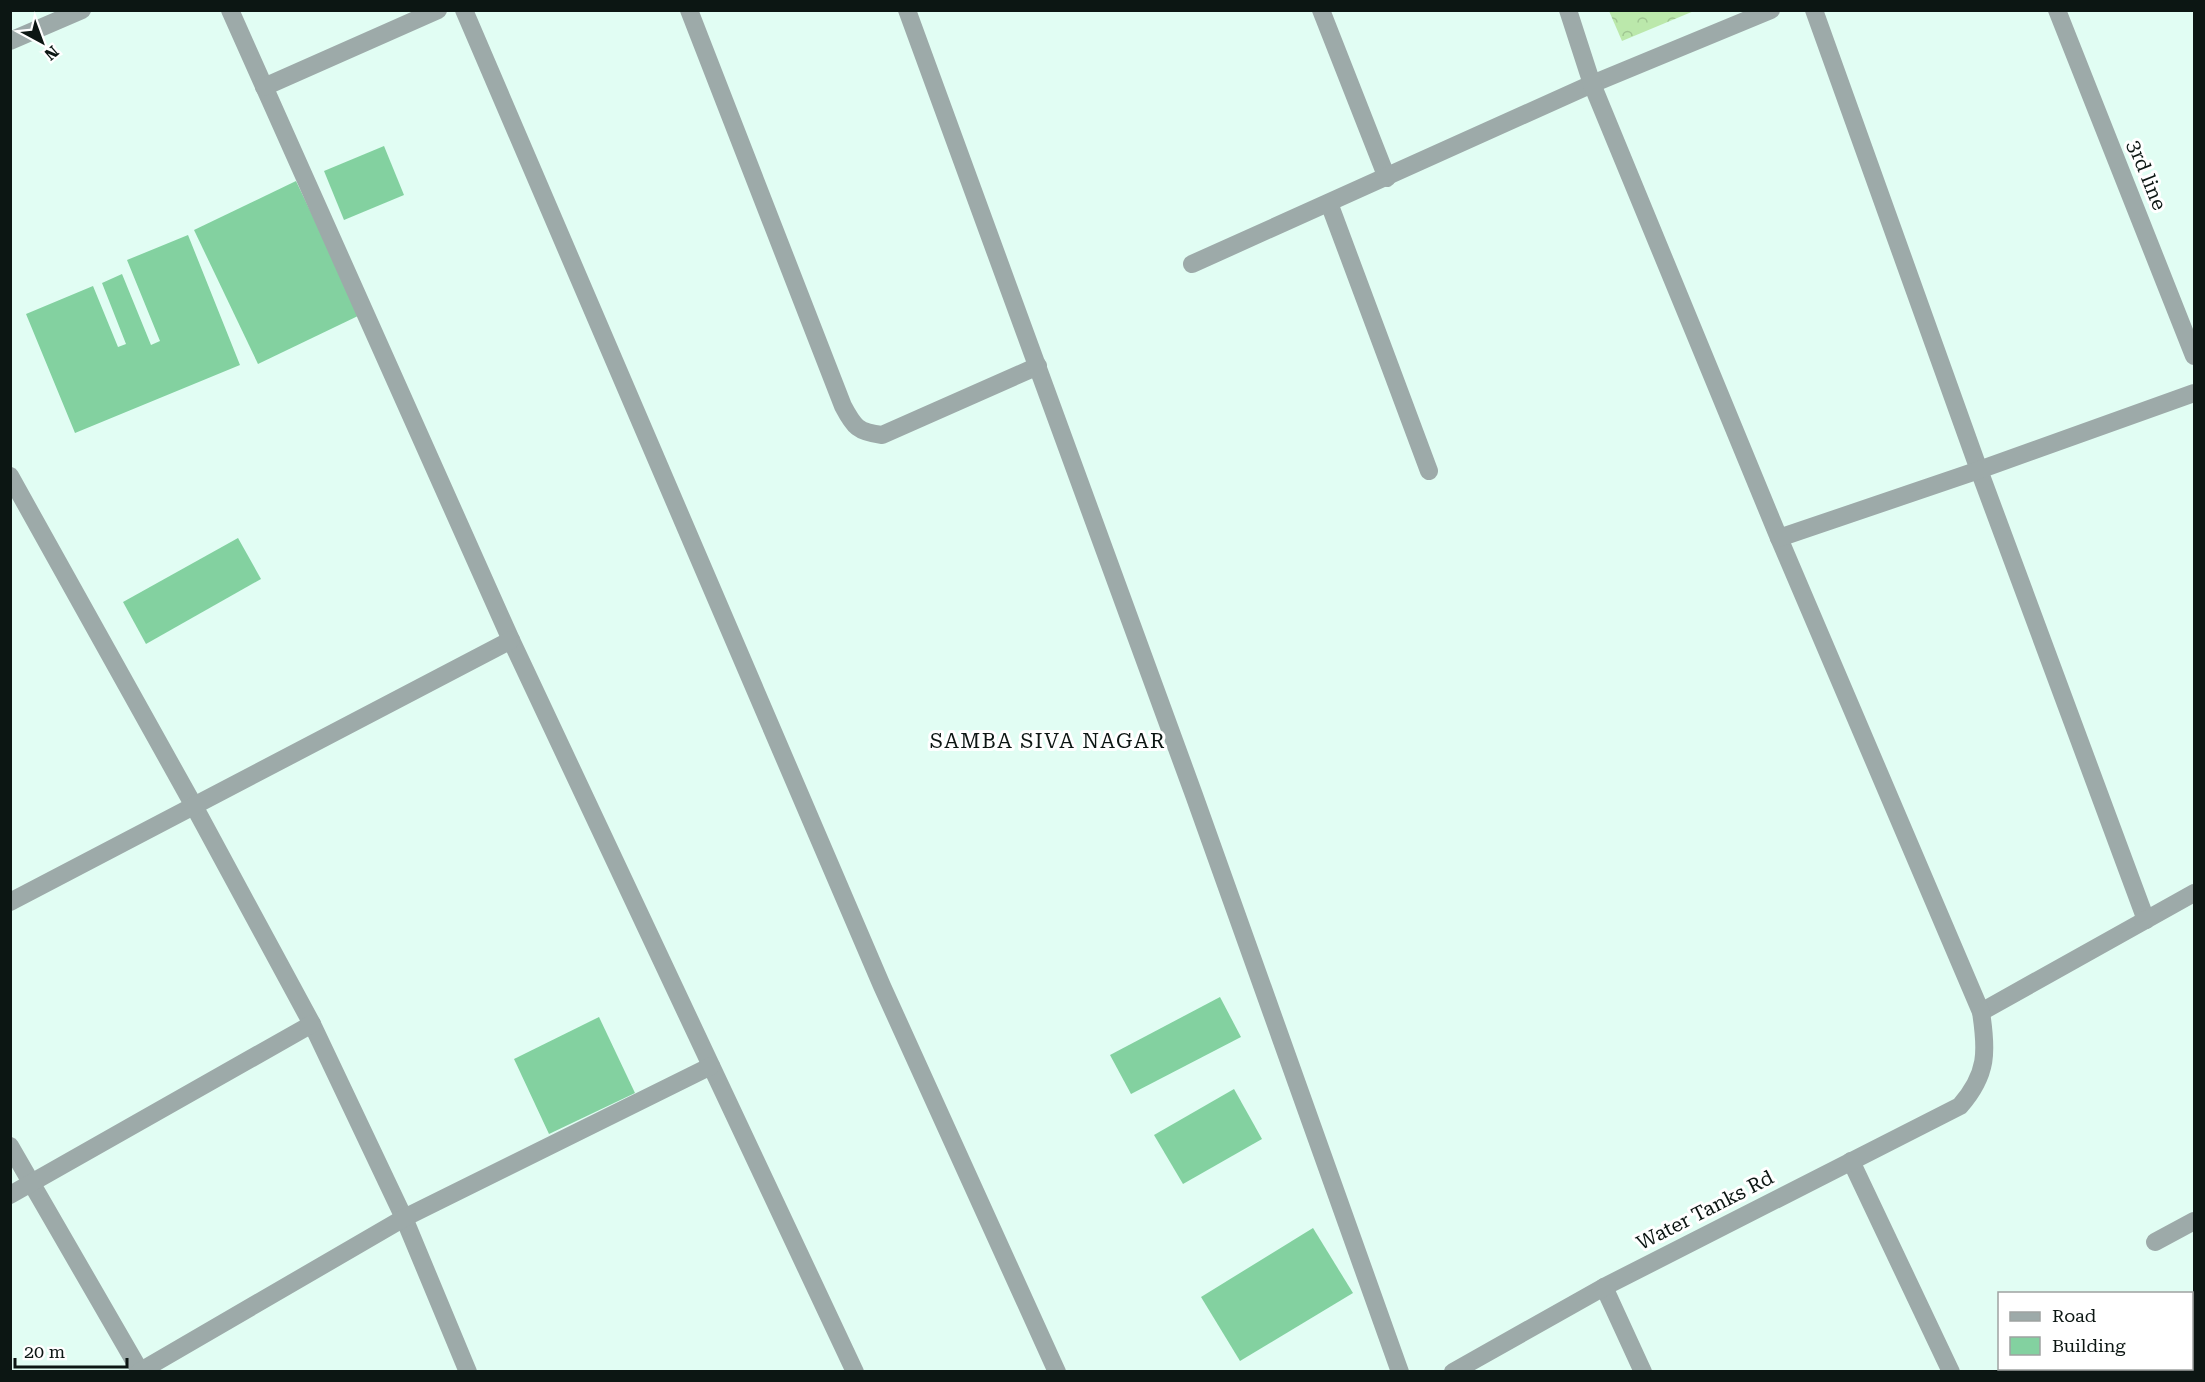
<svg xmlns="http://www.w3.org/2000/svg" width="2205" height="1382" viewBox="0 0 2205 1382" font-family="'Roboto Serif',serif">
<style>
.forest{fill:url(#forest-crowns)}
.building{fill:#83d1a0}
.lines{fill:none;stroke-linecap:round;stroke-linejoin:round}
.minor{stroke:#9daaa9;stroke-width:18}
.tertiary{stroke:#9daaa9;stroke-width:18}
.labels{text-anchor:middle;stroke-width:6;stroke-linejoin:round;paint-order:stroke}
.street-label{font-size:20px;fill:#0c1613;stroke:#fff}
.neighbourhood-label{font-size:21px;letter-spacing:1.5px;fill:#0c1613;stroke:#fff}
</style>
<defs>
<pattern id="forest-crowns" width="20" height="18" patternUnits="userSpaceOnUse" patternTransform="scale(1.5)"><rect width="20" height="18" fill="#bbe8ab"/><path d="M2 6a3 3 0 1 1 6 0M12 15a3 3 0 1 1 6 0" fill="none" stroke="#a0c692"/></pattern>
</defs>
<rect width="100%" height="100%" fill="#e1fdf3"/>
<!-- forest -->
<path class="forest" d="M1609 11H1694L1622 41Z"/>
<!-- building -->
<g class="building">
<path d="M384 146 404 195 344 220 324 171Z"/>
<path d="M296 181 360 315 258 364 194 230Z"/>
<path d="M188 235 240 365 75 433 26 314 93 286 118 347 126 344 102 283 122 274 151 345 160 341 127 260Z"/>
<path d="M238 538 261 579 146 644 123 602Z"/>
<path d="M1220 997 1241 1037 1131 1094 1110 1055Z"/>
<path d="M599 1017 635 1093 549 1134 514 1059Z"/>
<path d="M1234 1089 1262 1139 1183 1184 1154 1135Z"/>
<path d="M1313 1228 1353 1293 1240 1361 1201 1297Z"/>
</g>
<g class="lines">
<!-- minor -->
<g class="minor">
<path d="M230 10 511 640 855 1372"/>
<path d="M464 10 882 986 1057 1372"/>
<path d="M689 10 843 406C854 427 858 432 882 435L1038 366"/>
<path d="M907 10 1194 795 1400 1372"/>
<path d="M1321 10 1387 178"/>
<path d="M1814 10 1979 470 2146 920"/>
<path d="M2057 10 2194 356"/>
<path d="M10 41 82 10"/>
<path d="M264 87 438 10"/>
<path d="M1329 203 1429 471"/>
<path d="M1192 264 1592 84 1771 10"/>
<path d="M10 476 194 806 312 1024 404 1218 468 1372"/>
<path d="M10 902 511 640"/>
<path d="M1981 1012 2194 893"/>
<path d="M10 1146 140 1371"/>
<path d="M1851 1161 1951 1372"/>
<path d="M10 1195 312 1024"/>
<path d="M2155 1242 2194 1221"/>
<path d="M1604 1287 1643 1372"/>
<path d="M139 1372 404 1218 711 1066"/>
<path d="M1453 1372 1604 1287 1960 1106C1988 1074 1987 1051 1981 1012L1779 538"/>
<path d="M2024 1372 2030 1368"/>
</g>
<!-- tertiary -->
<path class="tertiary" d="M1568 10 1592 84 1779 538 1979 470 2194 393"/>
</g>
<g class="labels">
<!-- street labels -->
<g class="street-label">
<text transform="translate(2147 175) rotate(68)" y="7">3rd line</text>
<text transform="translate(1705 1210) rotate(-27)" y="7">Water Tanks Rd</text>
</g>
<!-- neighbourhood labels -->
<g class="neighbourhood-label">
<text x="1048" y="748">SAMBA SIVA NAGAR</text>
</g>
</g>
<!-- border -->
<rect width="2205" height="1382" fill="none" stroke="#0c1613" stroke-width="24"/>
<!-- legend -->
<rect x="1998" y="1292" width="195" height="78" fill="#ffffff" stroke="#9ea2a1" stroke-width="1.5"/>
<rect x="2010" y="1312" width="30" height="9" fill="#9daaa9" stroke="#9ea2a1" stroke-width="1.5"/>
<text x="2052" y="1322" font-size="18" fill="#0c1613">Road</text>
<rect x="2010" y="1337" width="30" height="18" fill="#83d1a0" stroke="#9ea2a1" stroke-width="1.5"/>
<text x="2052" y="1352" font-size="18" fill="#0c1613">Building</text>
<!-- north arrow -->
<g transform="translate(42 42) rotate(139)" stroke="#ffffff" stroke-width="4.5" paint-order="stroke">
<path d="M0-4.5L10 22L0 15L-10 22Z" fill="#0c1613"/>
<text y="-9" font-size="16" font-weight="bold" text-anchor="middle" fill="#0c1613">N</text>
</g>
<!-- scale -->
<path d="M15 1358v9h112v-9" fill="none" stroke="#0c1613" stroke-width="3"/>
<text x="24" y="1358" font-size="18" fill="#0c1613" stroke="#ffffff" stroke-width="4.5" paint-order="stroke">20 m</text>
</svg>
